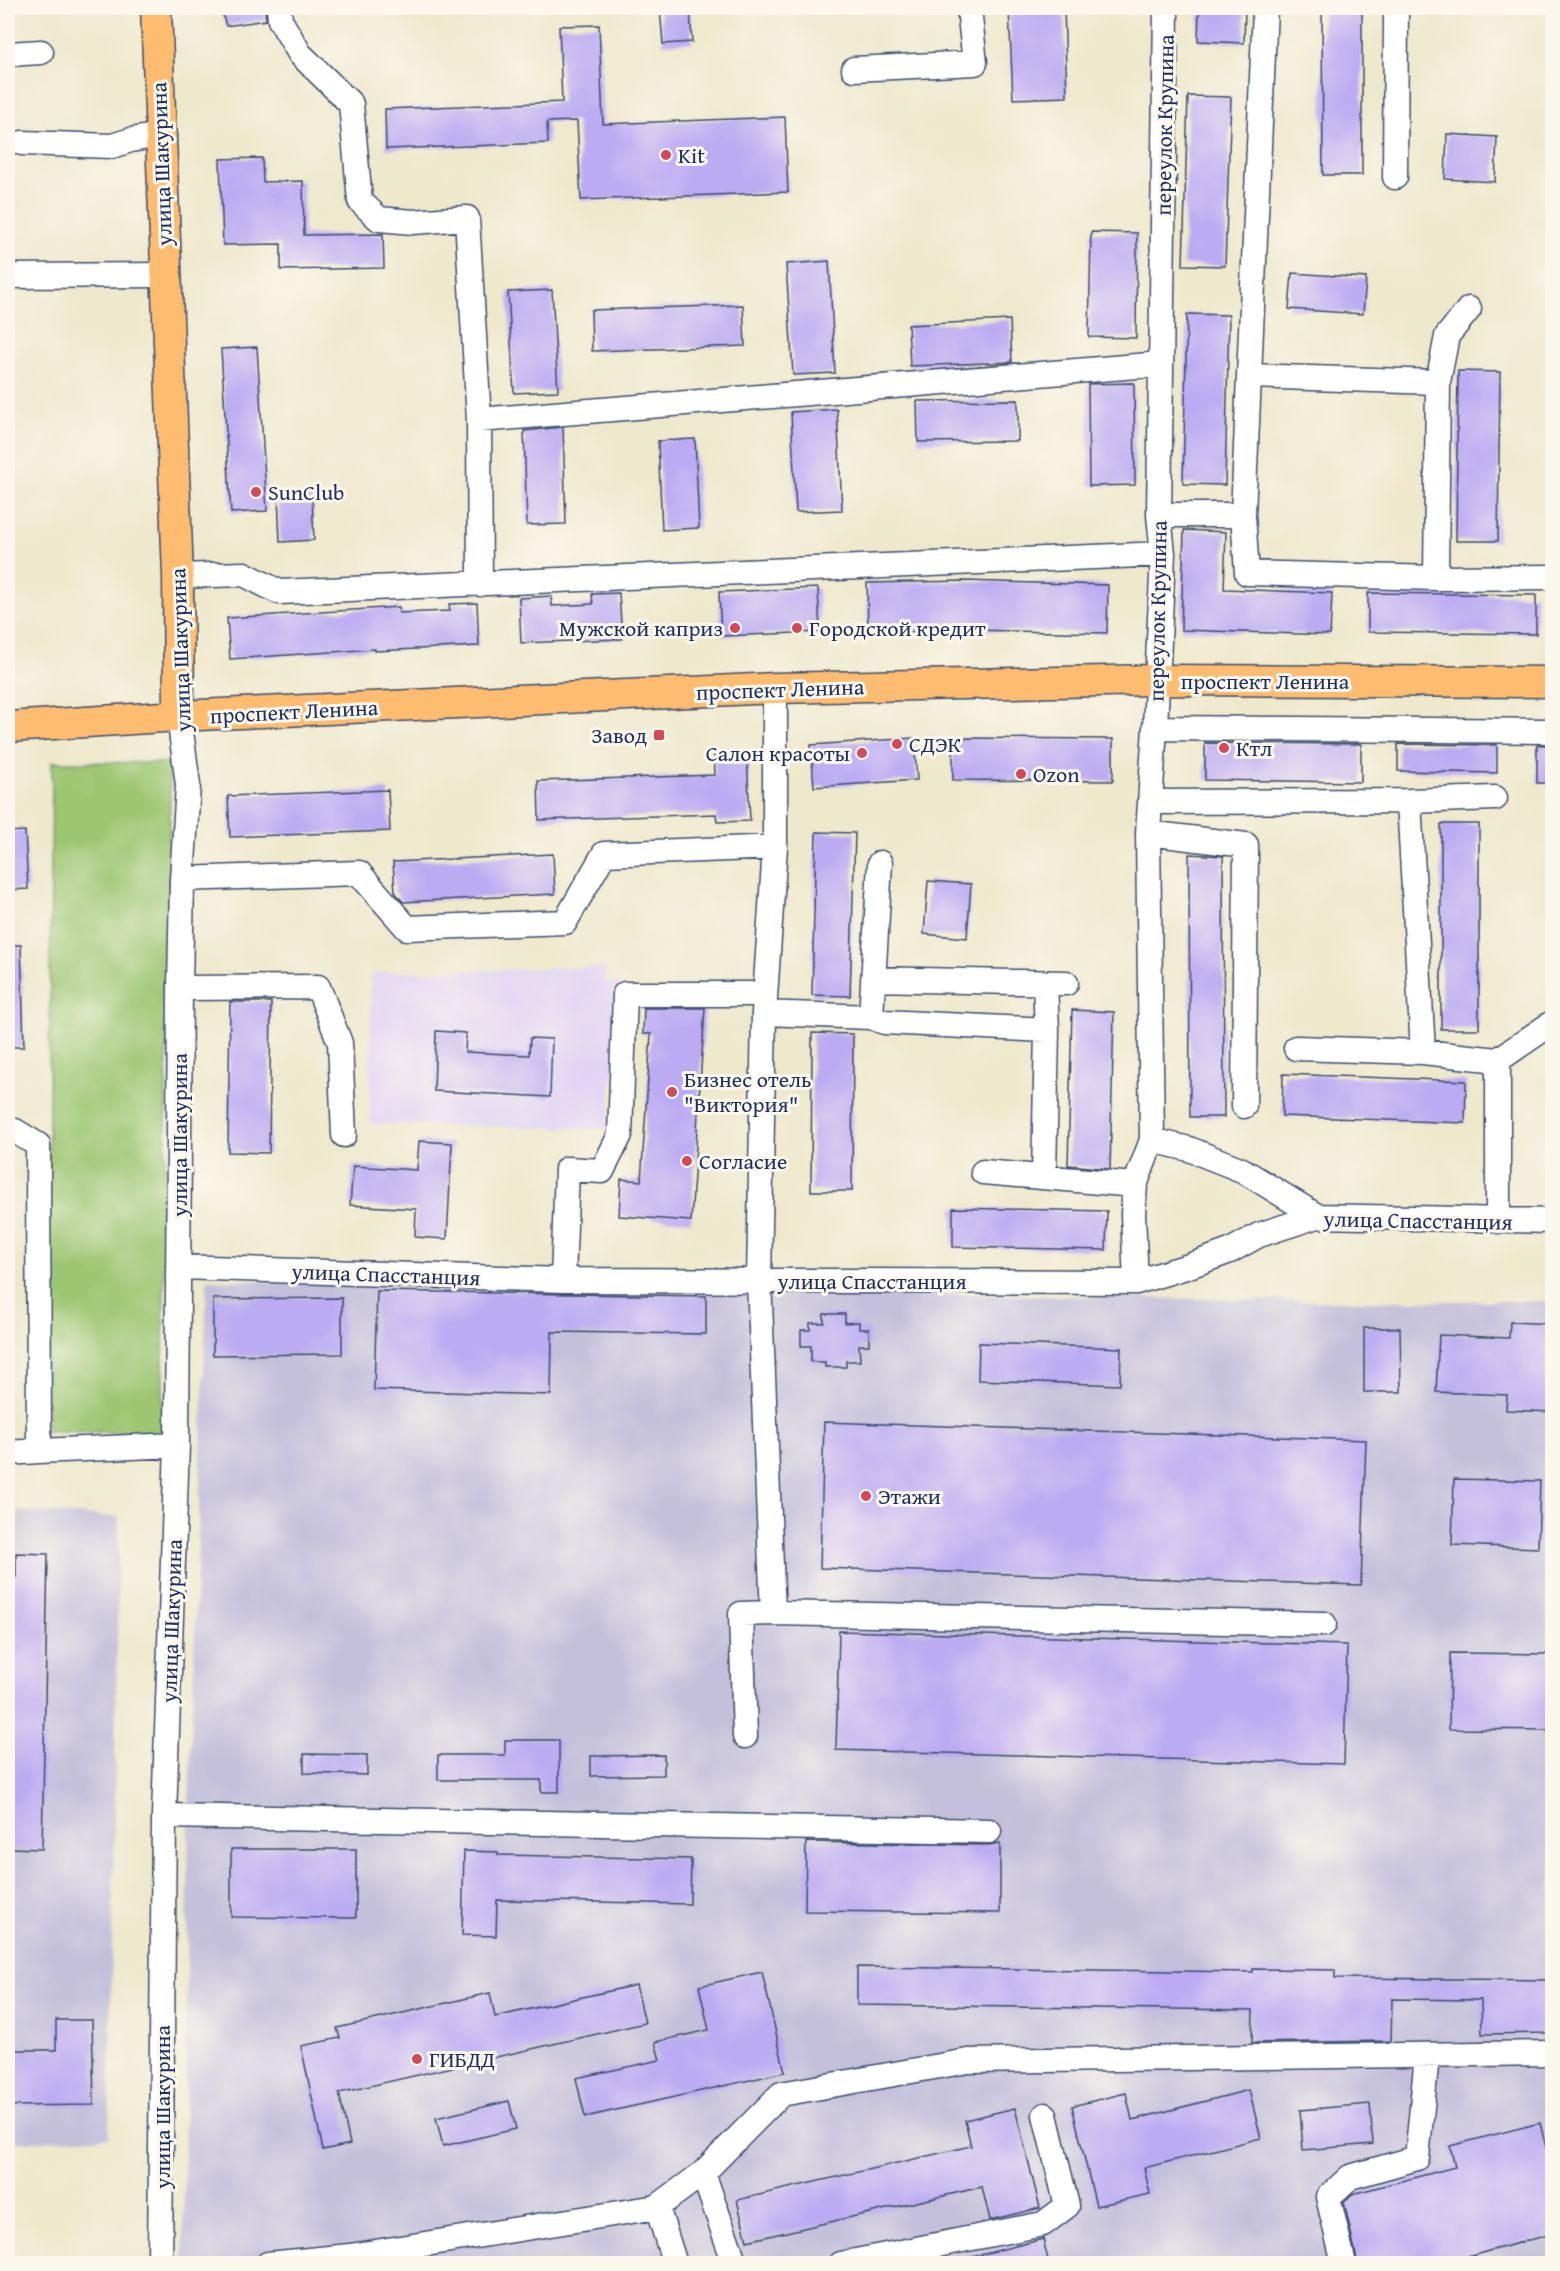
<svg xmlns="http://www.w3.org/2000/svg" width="1560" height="2271" viewBox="0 0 1560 2271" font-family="'Gentium Book Plus',serif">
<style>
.built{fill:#e0d4f4}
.industrial{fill:#c4c0db}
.green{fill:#9cc672;stroke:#5c7a68;stroke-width:1.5}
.building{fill:#bbabf3}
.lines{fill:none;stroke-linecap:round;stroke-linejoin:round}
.minor-casing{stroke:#3b4b6e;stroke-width:27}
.major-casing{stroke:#3b4b6e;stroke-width:33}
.minor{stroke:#fff;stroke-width:24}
.major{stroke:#fdbc70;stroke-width:30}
.poi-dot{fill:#d1495b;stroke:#fbf7ec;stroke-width:2}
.labels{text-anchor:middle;stroke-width:6;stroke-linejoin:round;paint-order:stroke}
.street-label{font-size:22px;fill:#1b2f5e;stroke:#fbf7ec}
.poi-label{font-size:22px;fill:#1b2f5e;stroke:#fbf7ec;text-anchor:start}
</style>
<rect width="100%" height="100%" fill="#fbf7ec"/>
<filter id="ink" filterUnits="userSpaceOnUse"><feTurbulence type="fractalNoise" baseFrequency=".0167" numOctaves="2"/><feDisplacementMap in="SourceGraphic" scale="12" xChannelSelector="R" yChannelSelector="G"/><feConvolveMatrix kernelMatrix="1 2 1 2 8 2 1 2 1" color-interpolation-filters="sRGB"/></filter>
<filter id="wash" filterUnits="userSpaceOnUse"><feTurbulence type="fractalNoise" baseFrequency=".008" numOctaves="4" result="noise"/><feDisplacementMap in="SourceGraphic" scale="24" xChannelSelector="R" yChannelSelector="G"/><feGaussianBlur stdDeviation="1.35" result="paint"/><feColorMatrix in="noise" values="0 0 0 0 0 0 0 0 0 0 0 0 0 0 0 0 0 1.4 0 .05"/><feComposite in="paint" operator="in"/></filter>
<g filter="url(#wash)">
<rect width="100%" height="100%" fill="#eee8cc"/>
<path class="built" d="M605,967V982H620L608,1129L370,1124L371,973Z"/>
<path class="industrial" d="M207,1280L1306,1301H1552V2263L183,2264L189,1803Z
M8,1511L119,1517L109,2137L8,2143Z"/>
<path class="green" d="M52,762L169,763L170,787L162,1433L46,1431Z"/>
<g id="blocks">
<path class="building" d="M221,8H265L266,20L226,26Z
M660,8H690L692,42L663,44Z
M1009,8H1064L1067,97L1013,99Z
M1199,8H1245L1244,43L1198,41Z
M1322,8H1362V175H1323Z
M599,25L603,124L785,117L788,192L581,200L577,121L547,122L548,143L386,149L385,109L562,102L559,26Z
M1188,96L1231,97L1225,266L1183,265Z
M1447,134L1497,137L1495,182L1445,179Z
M262,158L263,182L303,181L304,235L383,234L384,268L281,270V244L223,245L220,159Z
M1091,232L1137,233L1136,338L1089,337Z
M829,261L835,373L793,375L786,264Z
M1292,273L1366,278L1363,314L1289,309Z
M552,290L558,391L514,393L508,292Z
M743,305L745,346L592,351L591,310Z
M1187,314L1229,315L1225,485L1183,484Z
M1010,320L1012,362L910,366L908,325Z
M257,347L267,511L231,513L221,349Z
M1458,371L1500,372L1498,541H1456Z
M1134,383L1135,485L1089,486L1088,384Z
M1018,400V441L918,442L917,401Z
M837,409L842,510L796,512L791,412Z
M563,427L566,524L527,525L524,431Z
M695,439L699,528L662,530L658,441Z
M312,496L314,540L280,542L278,497Z
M1184,530L1226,532L1224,589L1332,593L1330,635L1181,630Z
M965,581L1108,585L1107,633L966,630L868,633L867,583Z
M818,588L820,632L721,636L719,592Z
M619,593L622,639L521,643L519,598L551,596L552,606L593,604L592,594Z
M1368,593L1536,595V634L1368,632Z
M477,603L479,646L375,651V649L230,659L227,618L399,607V613L450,611L449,604Z
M914,738L917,780L814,787L811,745Z
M953,738L1113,739V781L953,780Z
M1205,743L1361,744V782L1205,780Z
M1398,744L1497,745V773L1398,771Z
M1537,745H1552V783H1537Z
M747,753L750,821L717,822L716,814L539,820L538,781L715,775L714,755Z
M388,790L390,831L230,837L228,796Z
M1441,824H1479V1029H1441Z
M25,831L28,889L8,890V832Z
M816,832L855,833L850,996L812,995Z
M553,854L555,894L403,902L395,892L393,862Z
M1189,854L1223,856L1224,1117H1190Z
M928,881L971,884L967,938L924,934Z
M8,945H21L24,1047H8Z
M230,1002H271L269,1153L228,1152Z
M644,1008H705L691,1221L619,1216L621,1179L641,1181L651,1034H643Z
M1072,1010L1114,1012L1110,1169L1068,1165Z
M436,1031L466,1033L465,1052L529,1055L530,1038L552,1039L550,1097L434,1091Z
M812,1033L853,1034L852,1191H811Z
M1283,1074L1466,1081L1465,1123L1282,1116Z
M419,1141L452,1143L447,1239L415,1237L416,1209L350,1205L353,1166L417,1170Z
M953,1208L1107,1211L1106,1250L953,1247Z
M377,1291L706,1296V1334L552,1332L551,1395L374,1390Z
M342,1298V1354L213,1355V1299Z
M824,1314H845V1323L859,1322V1329H869V1345H859L860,1361H846V1367H825V1362H811V1346H801V1330H810V1323H824Z
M1510,1322L1552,1324V1412L1506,1410L1507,1395L1436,1392L1439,1335L1509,1338Z
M1364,1328H1400L1401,1392H1364Z
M979,1343L1121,1348L1120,1385L978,1380Z
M824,1422L1366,1440L1361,1585L820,1568Z
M1454,1479L1540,1481L1538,1548L1452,1545Z
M16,1553L48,1554L42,1849L8,1848V1577H16Z
M839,1631L1347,1645L1344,1764L836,1750Z
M1450,1653L1552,1654V1730L1449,1729Z
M505,1740H559V1792H541V1780H438V1755H505Z
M304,1754L367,1755V1775L304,1773Z
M664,1755V1775L591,1776V1756Z
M806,1842L989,1845L1000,1843V1913L805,1911Z
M231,1849H356V1918L231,1917Z
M464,1851L498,1852V1855L691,1859L690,1904L497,1900L496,1936L462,1935Z
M857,1967L1253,1972V1969L1335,1970V1978L1552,1980V2033L1482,2034L1481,2000L1392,1999L1391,2041L1252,2043L1253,2010L857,2005Z
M762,1972L785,2072L585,2117L576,2078L660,2060L655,2042L709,2030L699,1986Z
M636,1985L645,2023L339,2093L350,2144L323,2150L301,2046L340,2038L337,2028L490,1993L495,2017Z
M56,2020H92L94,2105L8,2106V2050H56Z
M1249,2090L1261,2138L1144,2168L1150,2194L1096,2206L1072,2106L1126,2093L1132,2120Z
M509,2101L516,2129L443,2146L436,2118Z
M1370,2104L1373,2144L1303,2150L1300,2110Z
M1015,2108L1040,2208L990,2220L982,2187L747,2241L737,2200L971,2146L965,2120Z
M1540,2123L1552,2171V2234L1441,2264H1358L1344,2202L1352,2194L1455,2167L1450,2146Z
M1043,2239L1049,2264H968V2258Z"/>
</g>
</g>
<g filter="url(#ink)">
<use href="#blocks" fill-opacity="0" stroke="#3b4b6e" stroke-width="1.5"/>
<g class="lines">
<defs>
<path id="minor" d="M279,8L280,20L300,54L351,104L360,201L379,219L413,222L467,218L479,420L480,584
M8,54L41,52
M854,69L975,63L969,8
M22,143L112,146L131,140L160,135
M1395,177L1396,8
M8,276L165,275
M1438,382L1447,336L1469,309
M479,420L1161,364
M1159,515H1243L1265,8
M1243,515L1247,573L1436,578L1438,382L1249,376
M178,576L244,574L279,592L1163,554
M1436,578L1552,577
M775,688V847L764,1013L759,1280L773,1613L1324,1624
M1155,728L1552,731
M1150,802L1409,801
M1148,833L1246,845L1244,1106
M182,879L359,873L407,928L565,922L604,854L775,847
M873,979L1066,983
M180,988L318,987L340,1043L344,1135
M764,1013L871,1017L884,1022L1047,1030
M871,1017L880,863
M1296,1048L1423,1052L1498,1060
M1423,1052L1409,801L1495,798
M8,1129L15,1131L38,1145L39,1451L177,1445
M1152,1140L1189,1149L1242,1170L1317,1216
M983,1172L1135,1185
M1044,1177L1047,1030L1045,983
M1498,1221V1060L1552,1023
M179,1267L563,1280L1136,1282L1189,1266L1230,1251L1259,1235L1317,1216L1552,1221
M563,1280L567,1169L602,1171L620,1135L625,994H765
M1136,1282L1133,1214L1135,1185L1152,1140L1148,833L1155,728L1163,554L1159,515L1166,8
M8,1453L39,1451
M745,1736L741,1614L773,1613
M164,1816L989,1831
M703,2173L735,2264
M657,2207L675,2264
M160,2264L164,1816L177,1445L180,988L182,879L188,785L179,716
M268,2264L350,2256L657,2207L703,2173L781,2094L968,2061L1552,2053
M841,2264L1043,2224L1067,2206L1045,2115
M1344,2264L1328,2197L1350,2177L1417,2158L1427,2056"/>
<path id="major" d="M156,8L178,576L179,716
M8,727L179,716L775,688L1156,680L1552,682"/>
</defs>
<use href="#minor" class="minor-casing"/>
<use href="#major" class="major-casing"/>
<use href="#minor" class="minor"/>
<use href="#major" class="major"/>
</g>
</g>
<g class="poi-dot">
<circle cx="666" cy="155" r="6"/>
<circle cx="256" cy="492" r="6"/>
<circle cx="735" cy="628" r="6"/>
<circle cx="797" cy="628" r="6"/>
<rect x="653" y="729" width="12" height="12" rx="3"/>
<circle cx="897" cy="744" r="6"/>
<circle cx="1224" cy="748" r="6"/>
<circle cx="862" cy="753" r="6"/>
<circle cx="1021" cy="774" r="6"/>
<circle cx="672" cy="1092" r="6"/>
<circle cx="687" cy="1161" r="6"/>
<circle cx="866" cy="1496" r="6"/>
<circle cx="417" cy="2059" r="6"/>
</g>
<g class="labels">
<g class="street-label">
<text transform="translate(1164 125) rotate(-89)" y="8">переулок Крупина</text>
<text transform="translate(161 164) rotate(-92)" y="8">улица Шакурина</text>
<text transform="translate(1157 611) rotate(-89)" y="8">переулок Крупина</text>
<text transform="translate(180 650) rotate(-92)" y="8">улица Шакурина</text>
<text x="1265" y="689">проспект Ленина</text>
<text transform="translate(780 689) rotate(-2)" y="8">проспект Ленина</text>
<text transform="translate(294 711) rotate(-3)" y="8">проспект Ленина</text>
<text transform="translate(179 1135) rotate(-90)" y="8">улица Шакурина</text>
<text transform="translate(1418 1220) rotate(1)" y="8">улица Спасстанция</text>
<text transform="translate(386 1274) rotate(2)" y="8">улица Спасстанция</text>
<text x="872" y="1289">улица Спасстанция</text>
<text transform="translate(171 1621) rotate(-88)" y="8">улица Шакурина</text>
<text transform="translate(162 2107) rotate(-90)" y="8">улица Шакурина</text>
</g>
<g class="poi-label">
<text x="678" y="163">Kit</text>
<text x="268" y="500">SunClub</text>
<text x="723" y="636" text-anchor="end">Мужской каприз</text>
<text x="809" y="636">Городской кредит</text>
<text x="647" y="743" text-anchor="end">Завод</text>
<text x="909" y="752">СДЭК</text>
<text x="1236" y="756">Ктл</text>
<text x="850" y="761" text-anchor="end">Салон красоты</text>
<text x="1033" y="782">Ozon</text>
<text x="684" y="1087">Бизнес отель<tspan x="684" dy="25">"Виктория"</tspan></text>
<text x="699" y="1169">Согласие</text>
<text x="878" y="1504">Этажи</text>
<text x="429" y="2067">ГИБДД</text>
</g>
</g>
<rect width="1560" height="2271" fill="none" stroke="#fbf7ec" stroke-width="30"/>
</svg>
